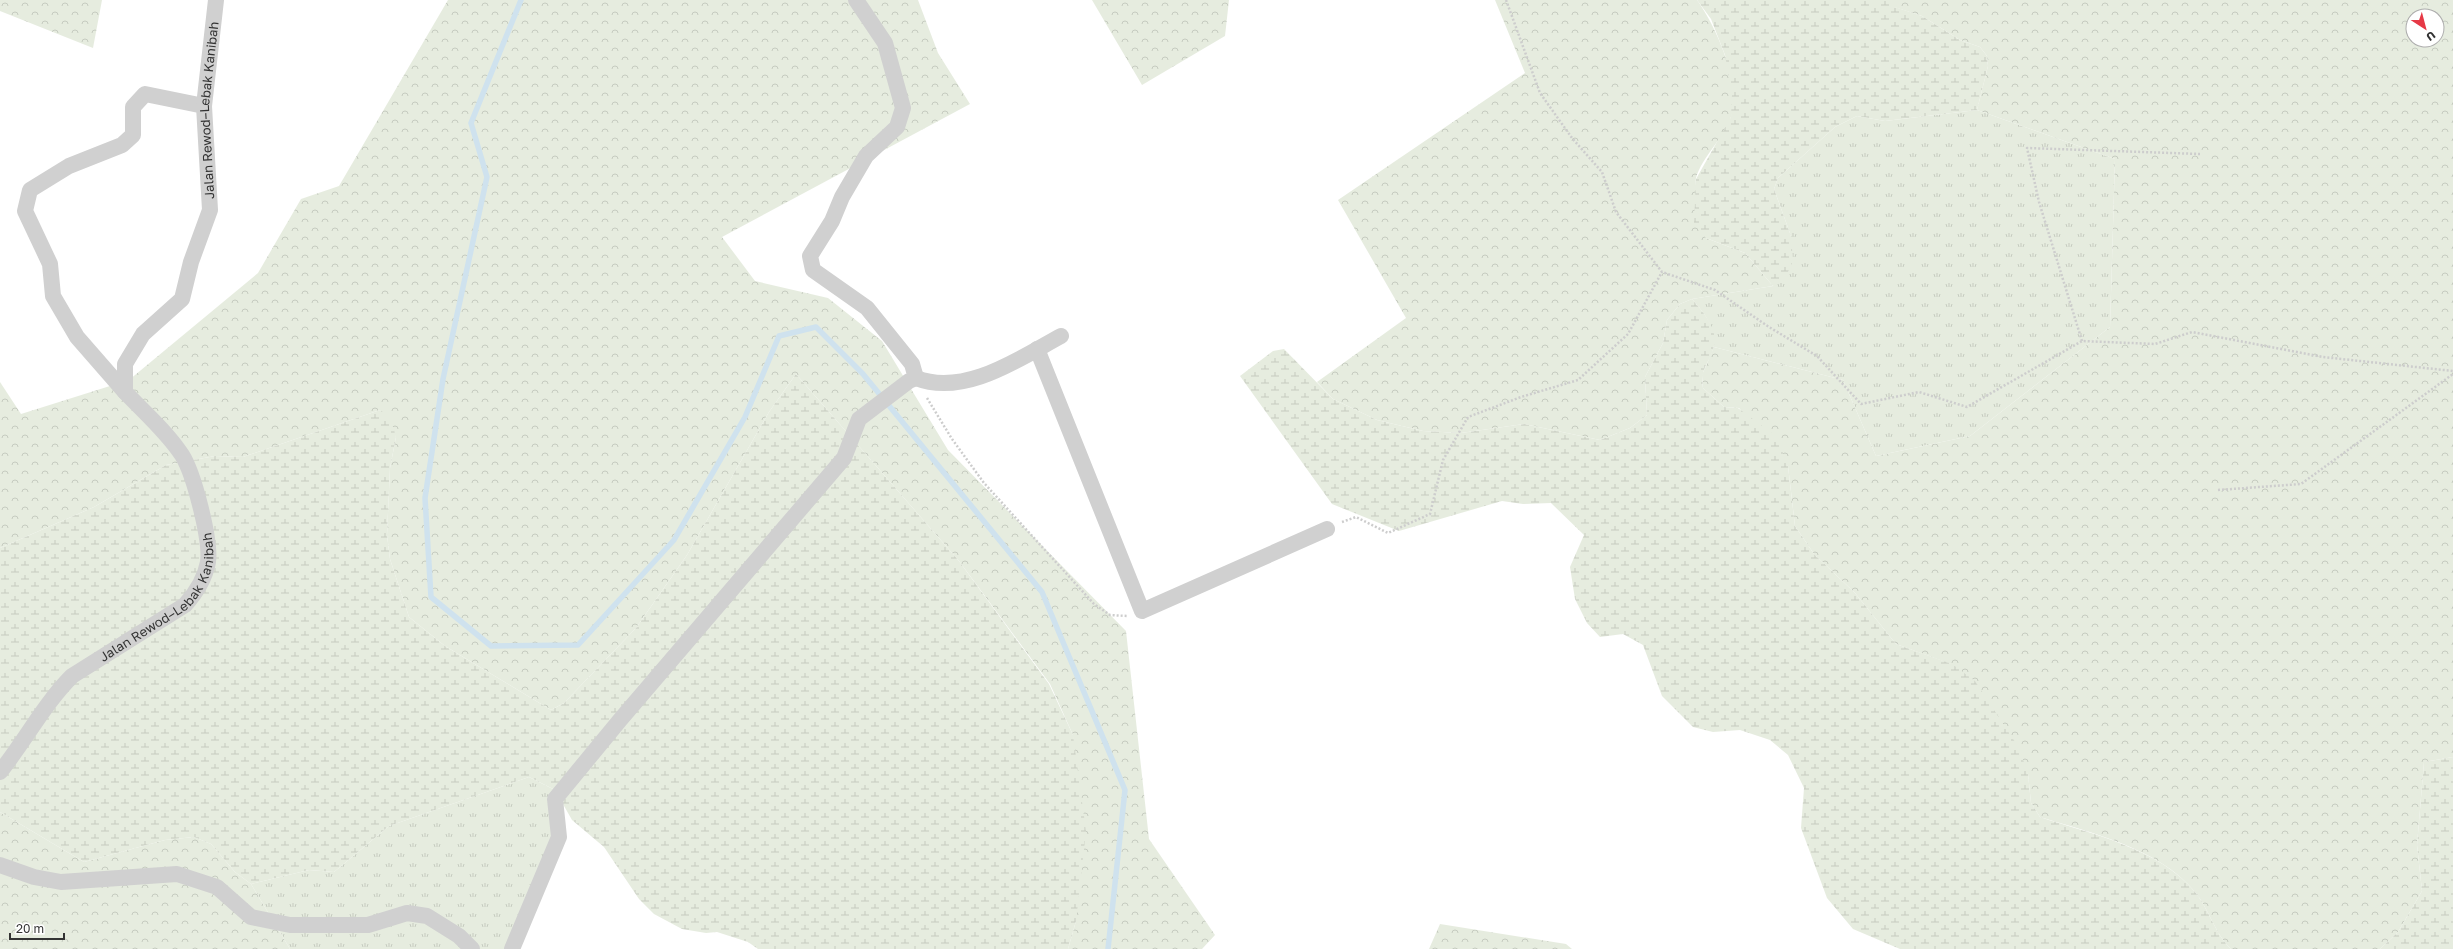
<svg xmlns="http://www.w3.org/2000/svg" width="2453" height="949" viewBox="0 0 2453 949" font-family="'Golos Text',sans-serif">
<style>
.grass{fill:url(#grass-tufts)}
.forest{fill:url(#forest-crowns);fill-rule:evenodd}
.wetland{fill:url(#wetland-marsh)}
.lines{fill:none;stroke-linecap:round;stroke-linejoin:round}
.stream{stroke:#cfe2ee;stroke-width:5.5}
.path{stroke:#cdcdcd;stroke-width:2.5;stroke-dasharray:2 2;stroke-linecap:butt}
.minor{stroke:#d0d0d0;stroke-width:16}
.labels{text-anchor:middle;stroke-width:4;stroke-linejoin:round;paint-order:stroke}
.street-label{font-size:13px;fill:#333;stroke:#fff}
</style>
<defs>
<pattern id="grass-tufts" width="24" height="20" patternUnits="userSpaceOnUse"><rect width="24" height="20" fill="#e6ecdf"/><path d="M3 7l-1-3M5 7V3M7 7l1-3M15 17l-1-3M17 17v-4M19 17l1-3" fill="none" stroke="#c6cbc0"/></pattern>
<pattern id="forest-crowns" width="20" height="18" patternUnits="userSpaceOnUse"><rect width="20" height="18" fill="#e6ecdf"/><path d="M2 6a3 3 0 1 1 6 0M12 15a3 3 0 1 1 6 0" fill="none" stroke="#c6cbc0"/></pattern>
<pattern id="wetland-marsh" width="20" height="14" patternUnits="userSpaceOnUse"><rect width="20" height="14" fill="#e6ecdf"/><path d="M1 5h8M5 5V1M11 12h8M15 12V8" fill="none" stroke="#c6cbc0"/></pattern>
</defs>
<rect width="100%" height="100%" fill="#fff"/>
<path class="grass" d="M1977,110L2115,159L2110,327L1970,436L1876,456L1843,380L1714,347C1715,326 1705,314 1692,299L1773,286L1791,236L1774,189L1778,178L1835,127L1857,116L1885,121Z
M529,777L555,790L554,835L508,949H290L251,884L309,870L334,872L389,826Z"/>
<path class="forest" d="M0,0H102L93,48L0,11Z
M448,0H918L938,53L970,104L722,237L755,281L828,298L882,341L948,450L1126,631L1149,839L1215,935L1202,949H1068L1076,921L1073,735L1050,684L959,561L796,374L769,412L687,555L636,628L564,703L551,710L445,646L409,617L390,559L387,535L390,468L396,437L380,410L243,457L215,456L166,465L94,507L0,548V382L21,414L129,380L258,273L301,199L339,186Z
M1092,0H1229L1225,36L1142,85Z
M1495,0H1697C1716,26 1742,85 1731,117C1724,138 1702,157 1696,178C1694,186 1704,227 1706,238L1745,253L1773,286L1692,299L1680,304L1667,320L1663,343L1645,377L1647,415L1630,428L1600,440L1524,424L1461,433L1423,431L1377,420L1333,399L1317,382L1406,318L1338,200L1525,73Z
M1895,0H2453V757L2424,762L2417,845L2422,891L2398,932L2380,949H2231C2215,934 2209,909 2195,892C2159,848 2091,833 2040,817L2031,803L2028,774L1951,664L1896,644L1855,593L1814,554L1795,526L1788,466L1739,408L1724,407L1703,388L1702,375L1714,347L1843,380L1876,456L1970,436L2110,327L2115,159L1977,110L1988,66L1987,56L1980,47L1960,40L1922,16L1894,7ZM2413,16H2437V40H2413Z
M0,812L84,862L165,840L194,837L211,844L235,872L251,884L290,949H0Z
M1440,924L1566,944L1572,949H1429Z"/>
<path class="wetland" d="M1697,0H1895V7L1922,16L1960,40L1980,47L1987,56L1988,66L1977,110L1885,121L1857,116L1835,127L1778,178L1774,189L1791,236L1793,261L1787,274L1773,286L1745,253L1706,238L1694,223L1696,179L1731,117L1732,94L1725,55L1711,19Z
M1692,299C1703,312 1718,328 1714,346C1710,364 1700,366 1703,388L1724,407L1738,408L1777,437L1788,466L1795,526L1814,554L1855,593L1896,644L1952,664L1975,681L2019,748L2028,774L2031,803L2040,817C2091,834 2159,848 2195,892C2209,909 2215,934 2231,949H1900L1853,929L1827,898L1801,828L1804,788L1788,755L1770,740L1740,730L1713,732L1693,727L1662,696L1643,645L1623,634L1600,637L1587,623L1575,599L1570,567L1584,535L1551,503L1523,504L1502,501L1399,531L1332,504L1240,376L1273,351L1284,349L1333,399L1377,420L1423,431L1461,433L1524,424L1600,440L1630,428L1647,415L1645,377L1663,343L1667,320L1680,304Z
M796,374L959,561L1049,684L1073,735L1086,831L1076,921L1068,949H758L748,942L717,932L706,933L682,929L654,914L639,899L604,847L572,820L555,790L529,777L389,826L334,872L309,870L251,884L235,872L211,844L194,837L165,840L84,862L0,812V548L94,507L166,465L215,456L243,457L380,410L390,417L396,437L390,468L387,535L390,559L409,617L445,646L551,710L564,703L636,628L687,555L769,412Z
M2453,757V949H2380L2398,932L2422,891L2417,845L2424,762Z"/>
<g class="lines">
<path class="stream" d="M521,0L471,123L487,177L443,379L425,498L431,597L491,646L578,645L674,540L745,417L779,336L816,327L863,374L1042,592L1125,790L1108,949"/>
<path class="path" d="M1506,0L1540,93L1572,138L1602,172L1616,212L1662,272L1715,290L1769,327L1817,356L1861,404L1919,392L1967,407L2082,341L2155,344L2192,332L2323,357L2453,371
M2082,341L2039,202L2027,148L2200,154
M927,398L952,439L984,483L1094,604L1110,615L1127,616
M2218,490L2301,484L2453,374
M1342,522L1356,517L1388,533L1430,514L1443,460L1468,417L1521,397L1578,380L1628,334L1662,272"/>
<g class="minor">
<path d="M1037,349L1142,611L1327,529"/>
<path d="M916,378C965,397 1020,358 1061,336"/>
<path d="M125,392L77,337L53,296L50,264L25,211L30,190L69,166L122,145L133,135V107L145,94L204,106"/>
<path id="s1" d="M0,772C25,741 44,704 72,676L185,605C195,594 205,578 208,562C211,540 194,474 182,455C167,432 144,412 125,392V364L143,334L182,299L191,262L210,210L204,106L216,0"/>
<path d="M0,865L34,877L61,882L177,874L217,887L251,917L290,925H368L407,913L427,916L459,936L472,949"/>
<path d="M512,949L559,837L555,799L620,720L844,458L859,419L909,381L916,378L912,364L867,308L813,270L810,256L832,221L842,197L866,156L897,127L903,108L885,43L856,0"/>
</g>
</g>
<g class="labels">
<g class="street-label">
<text dy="5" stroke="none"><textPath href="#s1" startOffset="808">Jalan Rewod–Lebak Kanibah</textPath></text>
<text dy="5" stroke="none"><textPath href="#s1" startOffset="243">Jalan Rewod–Lebak Kanibah</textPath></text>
</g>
</g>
<g transform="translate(2425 28) rotate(144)"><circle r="19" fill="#ffffff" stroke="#adadad"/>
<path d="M0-3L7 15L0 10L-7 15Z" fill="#e63946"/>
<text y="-6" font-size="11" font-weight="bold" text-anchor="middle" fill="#333333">U</text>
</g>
<path d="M10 933v6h54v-6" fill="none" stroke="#333333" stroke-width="2"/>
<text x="16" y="933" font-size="12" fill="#333333" stroke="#ffffff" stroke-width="3" paint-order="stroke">20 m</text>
</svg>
